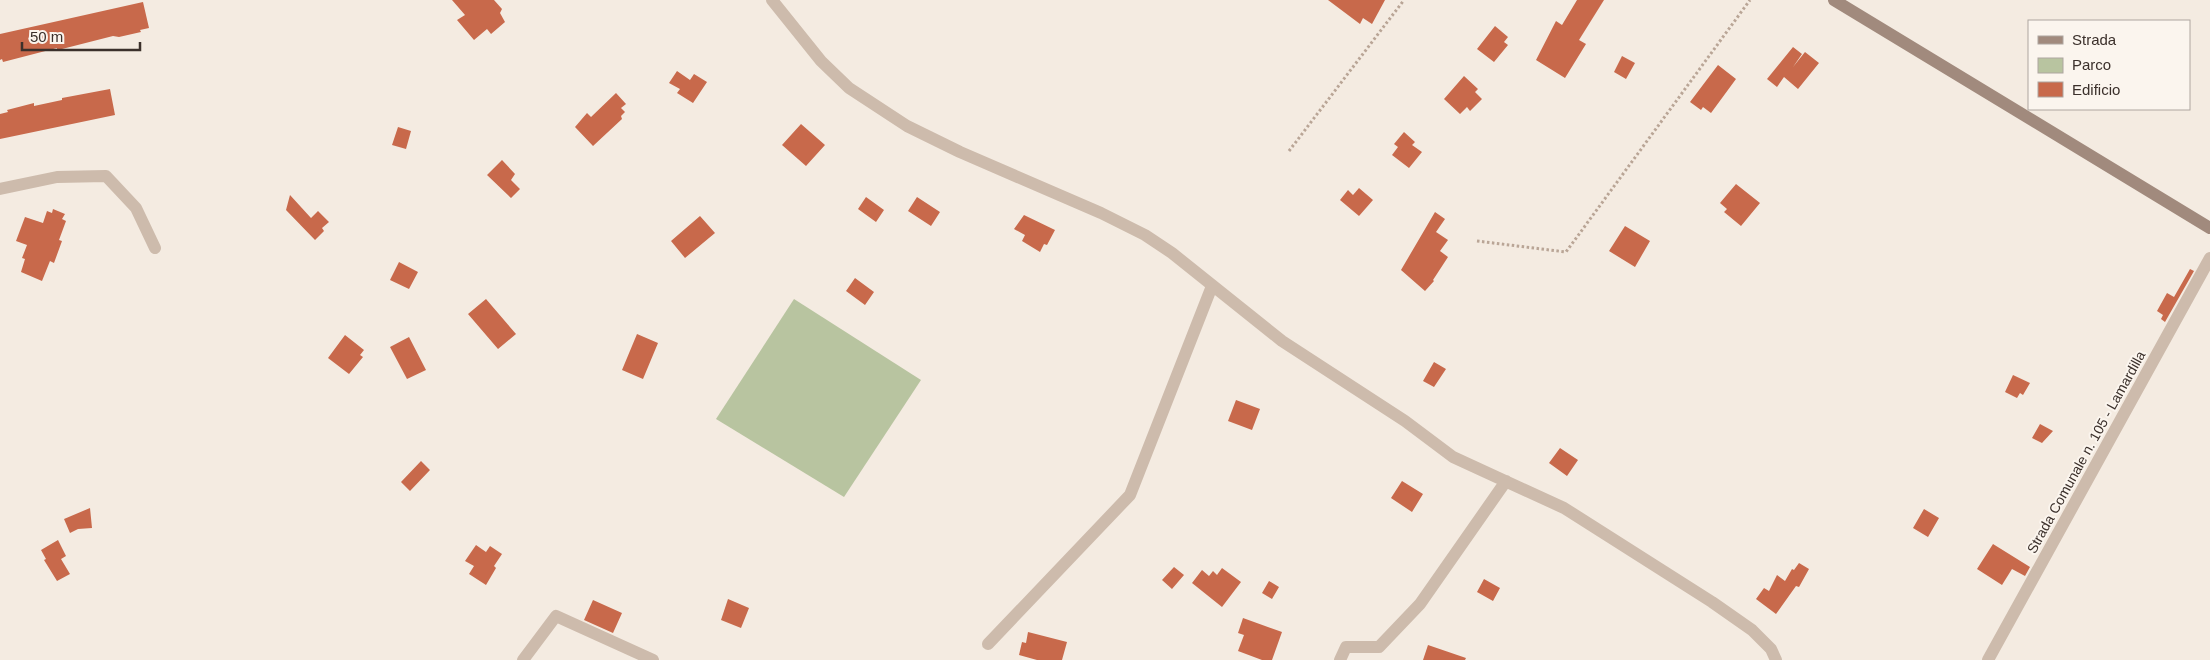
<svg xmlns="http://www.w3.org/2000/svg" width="2210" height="660" viewBox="0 0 2210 660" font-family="Arial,sans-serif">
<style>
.green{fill:#b8c4a0}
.building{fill:#c8694b}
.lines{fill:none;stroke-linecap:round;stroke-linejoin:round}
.path{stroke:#b9a596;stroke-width:3;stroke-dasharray:2.5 2.5;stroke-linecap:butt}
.minor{stroke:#cdbbac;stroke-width:12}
.secondary{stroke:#a18a7d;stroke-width:12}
.labels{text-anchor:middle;stroke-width:4;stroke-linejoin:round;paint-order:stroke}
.street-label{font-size:14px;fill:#3b302b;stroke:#fbf5ee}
</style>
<rect width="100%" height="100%" fill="#f4ebe1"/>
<path class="green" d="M794,299L921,380L844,497L716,419Z"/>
<path class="building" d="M452,0H494L502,9L500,13L505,22L491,34L487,29L474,40L457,20L465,15Z
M1328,0H1385L1372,24L1363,18L1360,24Z
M1577,0H1604L1579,40L1586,44L1565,78L1536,60L1556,21L1562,25Z
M143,2L149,28L140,30L141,32L119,37L113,36L62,49H57V48L3,62L2,59L0,60V34Z
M1495,26L1508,37L1504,42L1508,45L1494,62L1477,49Z
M1793,47L1802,54L1793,67L1805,52L1819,63L1798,89L1784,77L1777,87L1767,79Z
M1622,56L1635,63L1626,79L1614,72Z
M1718,65L1736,79L1711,113L1703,107L1701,110L1690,102Z
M677,71L690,80L694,74L707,82L693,103L677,93L680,89L669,83Z
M1464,76L1478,89L1475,92L1482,99L1470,111L1467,107L1460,114L1444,99Z
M110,89L115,115L0,139V114L8,112L7,110L34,103V106L62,100V98Z
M616,93L626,104L621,108L625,112L621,116L622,119L593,146L575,127L587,113L591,117Z
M801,124L825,145L806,166L782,145Z
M398,127L411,131L406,149L392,145Z
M1404,132L1415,142L1412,145L1422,152L1409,168L1392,155L1398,147L1394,144Z
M502,160L515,174L511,180L520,189L511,198L487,175Z
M1736,184L1760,203L1741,226L1724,212L1727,209L1720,203Z
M1359,188L1373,200L1359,216L1340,200L1348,190L1353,195Z
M290,195L311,218L318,211L329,222L322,228L324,231L315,240L286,210Z
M866,197L884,210L876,222L858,209Z
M917,197L940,212L931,226L908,211Z
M53,209L65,214L62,219L66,221L59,240L62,241L54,263L50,261L42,281L21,272L25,259L22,258L27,245L16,241L25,217L43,223L47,211L52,213Z
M1435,212L1445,219L1436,232L1448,240L1440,251L1448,257L1433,280L1434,281L1425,291L1401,270Z
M1024,215L1055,230L1047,245L1044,244L1040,252L1022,241L1025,235L1014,229Z
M700,216L715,233L685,258L671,241Z
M1625,226L1650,241L1635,267L1609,251Z
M399,262L418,272L409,289L390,280Z
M2190,269L2194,271L2165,322L2161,319L2163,315L2157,311L2167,293L2174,297Z
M855,278L874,292L865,305L846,291Z
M486,299L516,334L498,349L468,314Z
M637,334L658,343L643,379L622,370Z
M345,335L364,350L360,355L363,357L349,374L328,358Z
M409,337L426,370L407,379L390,347Z
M1434,362L1446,369L1434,387L1423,381Z
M2013,375L2030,383L2023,395L2020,393L2017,398L2005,392Z
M1236,400L1260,409L1252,430L1228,421Z
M2040,424L2053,431L2042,443L2032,438Z
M1560,448L1578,460L1567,476L1549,463Z
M421,461L430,470L410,491L401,482Z
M1402,481L1423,494L1412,512L1391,498Z
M90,508L92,528L78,529L70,533L64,519Z
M1924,509L1939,518L1928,537L1913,528Z
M58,540L66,556L61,559L70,574L57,581L44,560L46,559L41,550Z
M1993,544L2030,567L2025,576L2012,569L2002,585L1977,569Z
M476,545L486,552L490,546L502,554L494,566L496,568L486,585L469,574L474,566L465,561Z
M1799,563L1809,569L1799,587L1796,586L1776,614L1756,599L1764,588L1769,591L1777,575L1785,581L1792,569L1794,570Z
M1174,567L1184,575L1172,589L1162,580Z
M1222,568L1241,582L1222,607L1192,583L1202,570L1209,576L1213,571L1217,575Z
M1484,579L1500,588L1493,601L1477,592Z
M1269,581L1279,587L1272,599L1262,593Z
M728,599L749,608L741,628L721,620Z
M593,600L622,613L613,633L584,620Z
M1243,618L1282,632L1272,660H1262L1238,651L1244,635L1238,633Z
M1028,632L1067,642L1062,660H1037L1019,655L1022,642L1026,643Z
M1428,645L1466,658L1465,660H1423Z"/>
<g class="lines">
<path class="path" d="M1289,151L1404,0
M1477,241L1566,252L1750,0"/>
<path class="minor" d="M772,0L821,61L849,88L907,126L960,152L1101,213L1145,235L1172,253L1282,341L1405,421L1453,457L1564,508L1712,602L1752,630L1771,649L1776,660
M0,189L57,177L106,176L136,208L155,248
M988,644L1130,495L1212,286
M523,660L556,616L653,660
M1340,660L1346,647H1379L1420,604L1506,481
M1988,660L2210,258"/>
<path class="secondary" d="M1834,0L2210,228"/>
</g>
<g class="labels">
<g class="street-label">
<text transform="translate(2086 452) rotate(-61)" y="5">Strada Comunale n. 105 - Lamardilla</text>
</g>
</g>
<rect x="2028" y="20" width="162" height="90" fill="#fbf5ee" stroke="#aea6a0"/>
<rect x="2038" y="36" width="25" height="8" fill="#a18a7d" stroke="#aea6a0"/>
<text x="2072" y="45" font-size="15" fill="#3b302b">Strada</text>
<rect x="2038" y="58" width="25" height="15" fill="#b8c4a0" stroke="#aea6a0"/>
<text x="2072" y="70" font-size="15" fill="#3b302b">Parco</text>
<rect x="2038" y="82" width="25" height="15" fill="#c8694b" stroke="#aea6a0"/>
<text x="2072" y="95" font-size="15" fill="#3b302b">Edificio</text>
<path d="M22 42v8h118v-8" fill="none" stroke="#3b302b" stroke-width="2.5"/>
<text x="30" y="42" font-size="15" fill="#3b302b" stroke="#fbf5ee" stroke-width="4" paint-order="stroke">50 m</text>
</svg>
